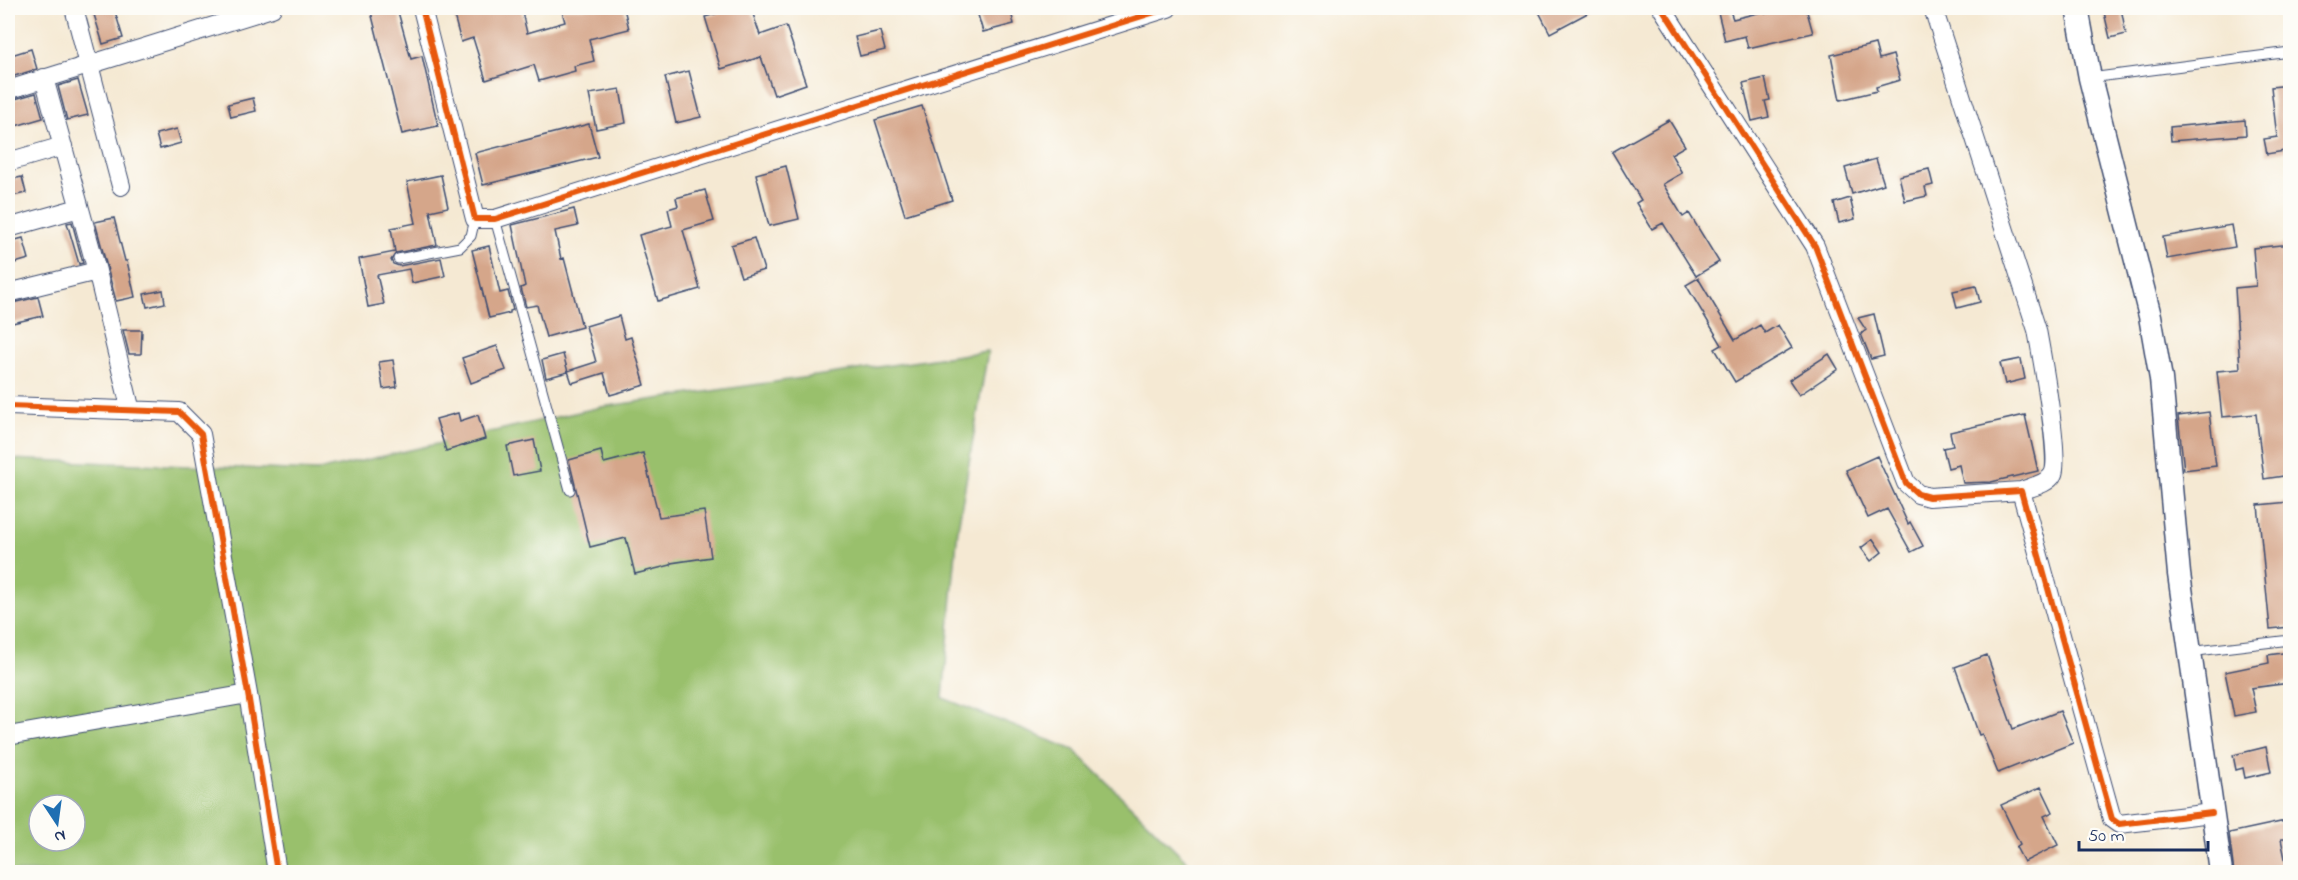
<svg xmlns="http://www.w3.org/2000/svg" width="2298" height="880" viewBox="0 0 2298 880" font-family="'Indie Flower',sans-serif">
<style>
.green{fill:#99c06c;stroke:#5a7865;stroke-width:1.5;fill-rule:evenodd}
.building{fill:#d5a68a}
.lines{fill:none;stroke-linecap:round;stroke-linejoin:round}
.service-casing{stroke:#3c4b70;stroke-width:11}
.minor-casing{stroke:#3c4b70;stroke-width:20}
.tertiary-casing{stroke:#3c4b70;stroke-width:25}
.service{stroke:#fff;stroke-width:9}
.minor{stroke:#fff;stroke-width:18}
.tertiary{stroke:#fff;stroke-width:22}
.cycleway-casing{stroke:#fdfcf7;stroke-width:10}
.cycleway{stroke:#e8590c;stroke-width:6}
</style>
<rect width="100%" height="100%" fill="#fdfcf7"/>
<filter id="ink" filterUnits="userSpaceOnUse"><feTurbulence type="fractalNoise" baseFrequency=".0167" numOctaves="2"/><feDisplacementMap in="SourceGraphic" scale="12" xChannelSelector="R" yChannelSelector="G"/><feConvolveMatrix kernelMatrix="1 2 1 2 8 2 1 2 1" color-interpolation-filters="sRGB"/></filter>
<filter id="wash" filterUnits="userSpaceOnUse"><feTurbulence type="fractalNoise" baseFrequency=".008" numOctaves="4" result="noise"/><feDisplacementMap in="SourceGraphic" scale="24" xChannelSelector="R" yChannelSelector="G"/><feGaussianBlur stdDeviation="1.35" result="paint"/><feColorMatrix in="noise" values="0 0 0 0 0 0 0 0 0 0 0 0 0 0 0 0 0 1.4 0 .05"/><feComposite in="paint" operator="in"/></filter>
<g filter="url(#wash)">
<rect width="100%" height="100%" fill="#f5e9d3"/>
<path class="green" d="M988,351L958,528L943,698L1074,750L1198,872H8V459L317,471L601,407ZM39,805H75V841H39Z"/>
<g id="blocks">
<path class="building" d="M92,8H114L123,38L103,44Z
M370,8H397L411,59L422,56L438,126L402,134Z
M452,8H521L527,33L565,22L561,8H624L629,29L589,39L594,61L574,66L575,71L539,81L534,65L486,80L473,38L461,42Z
M735,8H751L760,35L786,26L806,84L774,95L761,57L721,69L705,17Z
M976,8H1010L1014,24L983,32Z
M1537,8H1597L1550,33Z
M1717,8H1729L1733,19L1766,11V13L1789,8H1806L1813,33L1748,48L1745,36L1725,41Z
M2103,8H2121L2126,34L2110,38Z
M880,31L885,50L860,56L855,37Z
M1875,44L1879,59L1893,55L1900,80L1876,87L1877,91L1840,100L1831,55Z
M31,49L37,69L8,78V56Z
M689,71L701,117L676,123L665,77Z
M1765,78L1770,100L1765,101L1769,117L1752,121L1743,83Z
M78,80L88,115L67,120L58,86Z
M2290,85V150L2267,154L2264,139L2277,137L2271,87Z
M620,89L626,123L596,129L589,94Z
M36,93L43,118L12,127L8,101Z
M253,98L256,111L231,117L228,104Z
M922,106L952,200L905,215L875,120Z
M1669,120L1685,146L1671,154L1682,173L1663,184L1683,217L1689,213L1719,262L1696,276L1663,223L1652,229L1636,203L1641,200L1612,152Z
M2245,120L2246,135L2171,141L2170,127Z
M589,124L598,157L483,185L475,153Z
M177,129L181,143L160,149L156,134Z
M1876,159L1884,184L1852,194L1845,168Z
M786,166L799,219L769,226L756,174Z
M1929,169L1933,185L1925,187L1927,196L1905,201L1899,176Z
M441,175L448,207L430,211L437,245L396,253L391,260L393,264L399,266L441,258L445,276L412,283L409,269L377,275L384,304L368,307L359,259L395,252L391,228L416,223L407,182Z
M22,177L26,193L8,197V180Z
M705,190L714,221L683,230L700,289L658,301L639,235L672,226L668,209L678,206L676,198Z
M1850,198L1855,219L1839,223L1834,203Z
M574,209L578,226L555,231L561,259L564,258L582,327L546,337L537,305L526,307L521,288L525,286L512,225Z
M114,218L125,261H127L135,297L116,301L95,222Z
M72,222L83,263L79,264L67,223Z
M2231,225L2235,247L2167,259L2163,237Z
M23,238L29,259L8,265V242Z
M754,238L764,270L741,277L731,245Z
M2290,244V475L2264,479L2256,414L2222,417L2217,371L2240,369L2235,288L2256,286L2253,248Z
M489,246L500,293L508,291L513,310L510,311V313L489,318L472,250Z
M1698,278L1735,340L1760,325L1765,333L1778,325L1792,348L1735,382L1715,349L1722,345L1686,285Z
M1976,286L1980,302L1957,308L1953,291Z
M163,290L165,303L147,307L144,294Z
M38,297L43,316L8,324V304Z
M1874,314L1884,356L1871,359L1861,334L1866,330L1858,318Z
M619,316L625,339L631,337L645,385L610,395L604,373L572,383L568,371L596,362L586,326Z
M123,330H142L141,354H129Z
M497,346L506,370L471,383L462,358Z
M563,354L568,372L546,378L542,360Z
M1829,354L1838,369L1799,395L1789,380Z
M2021,359L2025,379L2005,384L2000,363Z
M393,360L397,387L383,389L379,362Z
M2209,412L2216,466L2184,470L2178,416Z
M458,413L460,421L478,415L485,439L446,451L436,419Z
M2025,415L2038,471L1991,482L1963,483L1959,465L1948,468L1943,448L1953,446L1950,432Z
M534,440L540,471L513,476L507,446Z
M601,451L604,463L643,453L659,517L704,511L711,557L671,563V565L635,574L626,538L590,547L569,460Z
M1877,456L1908,524L1910,522L1923,546L1911,552L1887,509L1868,518L1846,470Z
M2289,502L2290,627L2270,629L2258,505Z
M1873,539L1882,552L1871,561L1861,548Z
M2290,652V683L2251,688L2256,712L2234,716L2225,672L2269,663L2268,655Z
M1987,655L2013,729L2060,711L2073,743L1998,773L1982,734L1979,735L1955,667Z
M2266,747L2271,772L2245,778L2243,768L2236,770L2233,755Z
M2041,787L2053,812L2044,816L2058,845L2024,862L2016,847L2020,844L2001,805Z
M2290,820V839H2281L2288,873H2234L2229,833Z"/>
</g>
</g>
<g filter="url(#ink)">
<use href="#blocks" fill-opacity="0" stroke="#3c4b70" stroke-width="1.5"/>
<g class="lines">
<defs>
<path id="service" d="M2090,78L2290,52
M495,219L570,490
M398,259L460,247L471,236L475,219
M2189,652L2290,640"/>
<path id="minor" d="M74,8L121,186
M422,8L475,219H495L1168,8
M1662,8L1815,246L1906,483L1918,494L1929,497L2021,491L2112,819L2119,824L2212,813
M1933,8L2037,330C2041,352 2061,459 2053,474C2048,484 2031,487 2021,491
M44,78L97,271L131,411
M8,90L272,8
M8,162L63,146
M8,228L79,208
M8,293L97,271
M8,406L179,412L201,434L248,694L277,872
M8,736L248,694"/>
<path id="tertiary" d="M2077,8L2090,78L2150,316L2161,379L2179,574L2221,872"/>
</defs>
<use href="#service" class="service-casing"/>
<use href="#minor" class="minor-casing"/>
<use href="#tertiary" class="tertiary-casing"/>
<use href="#service" class="service"/>
<use href="#minor" class="minor"/>
<use href="#tertiary" class="tertiary"/>
<defs>
<path id="cycleway" d="M422,8L475,219H495L1168,8
M1662,8L1815,246L1906,483L1918,494L1929,497L2021,491L2112,819L2119,824L2212,813
M8,406L179,412L201,434L248,694L277,872"/>
</defs>
<use href="#cycleway" class="cycleway-casing"/>
<use href="#cycleway" class="cycleway"/>
</g>
</g>
<rect width="2298" height="880" fill="none" stroke="#fdfcf7" stroke-width="30"/>
<g transform="translate(57 823) rotate(167)"><circle r="28" fill="#fdfcf7" stroke="#a3aaba" stroke-width="1.5"/>
<path d="M0-4.5L10 22L0 15L-10 22Z" fill="#1f6fb2"/>
<text y="-9" font-size="16" font-weight="bold" text-anchor="middle" fill="#1b2f5e">N</text>
</g>
<path d="M2079 841v9h129v-9" fill="none" stroke="#1b2f5e" stroke-width="3"/>
<text x="2088" y="841" font-size="18" fill="#1b2f5e" stroke="#fdfcf7" stroke-width="4.5" paint-order="stroke">50 m</text>
</svg>
